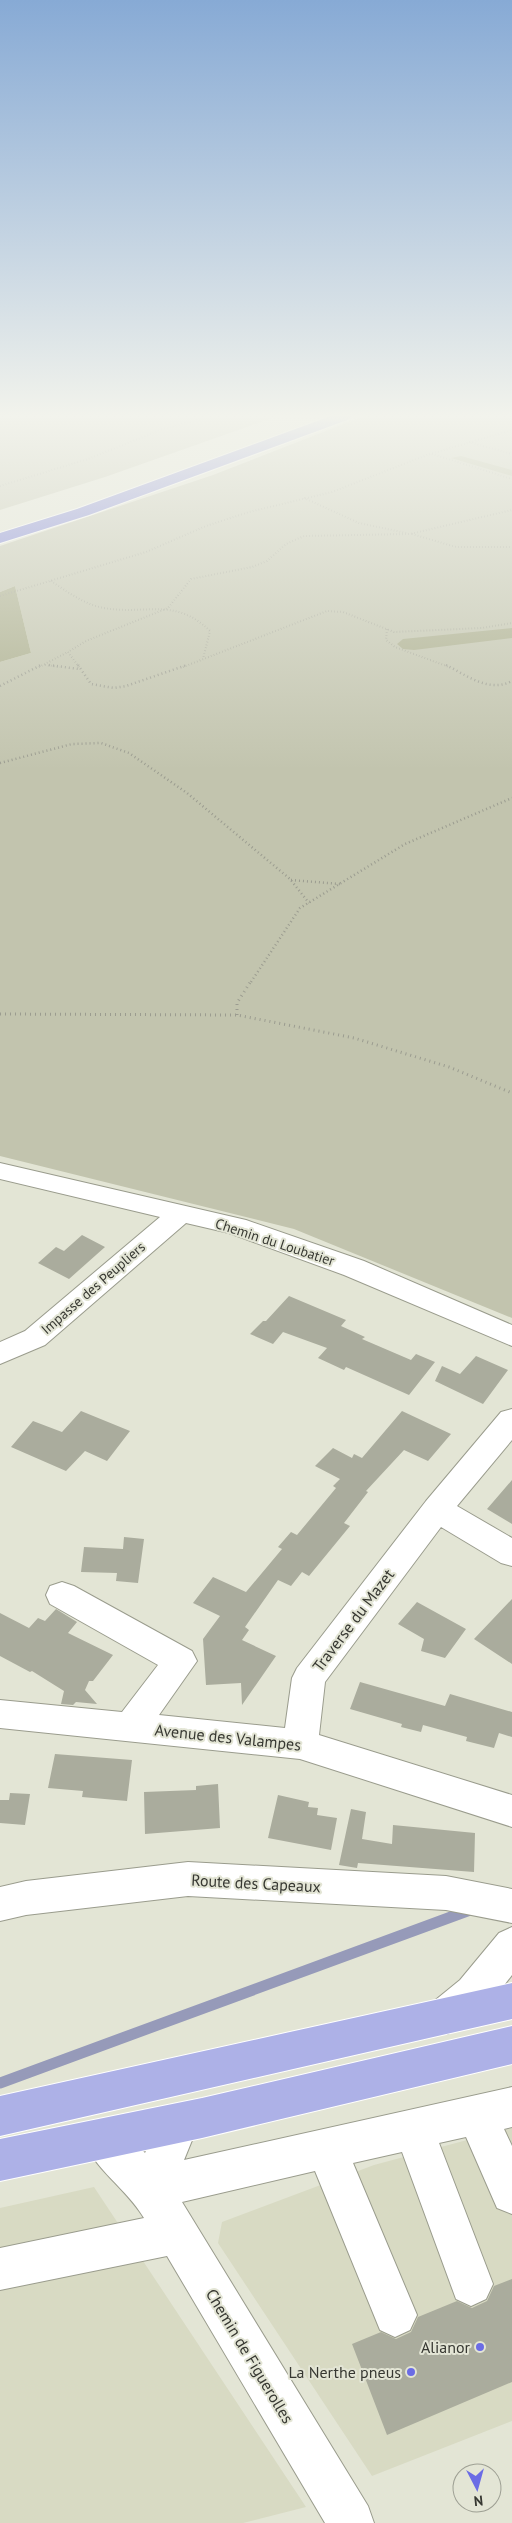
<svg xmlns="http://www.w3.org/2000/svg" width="512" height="2523" viewBox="0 0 512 2523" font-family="'PT Sans',sans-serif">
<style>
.built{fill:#d8dac3}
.green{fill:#c2c4ae}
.forest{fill:#aaad8c}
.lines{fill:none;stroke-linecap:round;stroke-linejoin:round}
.stream{stroke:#969ab9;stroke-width:11}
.building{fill:#aaac9d}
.minor-casing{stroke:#9a9c8d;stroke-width:2}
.major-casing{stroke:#fff;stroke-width:2}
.highway-casing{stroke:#fff;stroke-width:2}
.path-far2{stroke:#9b9c90;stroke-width:2;stroke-dasharray:0.5 2.5;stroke-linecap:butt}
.path-far1{stroke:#9b9c90;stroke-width:2.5;stroke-dasharray:1 3;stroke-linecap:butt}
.path{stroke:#9b9c90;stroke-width:3;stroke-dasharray:1 4;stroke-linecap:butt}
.minor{fill:#fff;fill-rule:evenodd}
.major{fill:#adb1e7;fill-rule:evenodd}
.highway{fill:#777dd7;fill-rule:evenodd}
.poi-dot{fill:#6b6ce5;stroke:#e3e5d5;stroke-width:2}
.labels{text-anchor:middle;stroke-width:4;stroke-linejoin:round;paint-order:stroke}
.street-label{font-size:14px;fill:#373832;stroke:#e3e5d5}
.near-street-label{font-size:16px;fill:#373832;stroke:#e3e5d5}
.near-poi-label{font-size:16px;fill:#373832;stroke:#e3e5d5;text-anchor:end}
</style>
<rect width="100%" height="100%" fill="#e3e5d5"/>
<path class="built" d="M512,2128V2421L372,2476L218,2243L222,2222L374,2165Z
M94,2187L306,2507L243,2523H0V2208Z"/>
<path class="green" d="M0,416H278L105,477L0,510Z
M364,416H512V1318L294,1229L0,1156V662L31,653L15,586L0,592V546L213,475Z"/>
<path class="forest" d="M461,456L512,470V476L451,458Z
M15,586L31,653L0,662V592Z
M512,628V638L414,650L403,649L397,644L403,639Z"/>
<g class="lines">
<path class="stream" d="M0,2083L470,1910"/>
</g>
<path class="building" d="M82,1235L105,1247L69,1279L38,1263L56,1247L64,1251Z
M289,1296L346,1320L341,1326L365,1337L362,1339L411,1360L416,1354L435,1362L409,1395L346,1367L344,1370L318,1358L327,1348L283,1332L273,1344L250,1334L263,1321H266Z
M476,1356L508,1370L483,1404L435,1381L442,1366L460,1374Z
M81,1411L130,1431L107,1461L85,1451L66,1471L11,1447L33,1421L62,1432Z
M402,1411L451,1434L428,1461L404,1450L366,1491L368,1492L344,1523L350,1526L309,1576L302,1572L291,1586L278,1580L245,1627L249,1630L242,1640L276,1656L242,1705L241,1683L206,1685L203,1639L220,1616L193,1603L213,1577L246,1592L282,1549L278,1547L291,1532L297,1535L336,1488L333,1486L340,1479L315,1466L333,1448L352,1458L354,1454L362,1458Z
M512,1480V1524L487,1509Z
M124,1537L144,1539L138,1583L116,1581L117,1573L81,1572L84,1547L123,1549Z
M512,1599V1664L474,1639Z
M417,1602L466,1629L445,1658L421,1651L424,1639L398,1624Z
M56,1609L77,1622L68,1633L113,1655L93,1681H89L85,1690L97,1704L76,1702L73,1705L61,1704L64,1691L32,1671L30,1672L0,1656V1613L29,1628L38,1618L45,1621Z
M360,1682L445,1706L450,1694L512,1712V1737L499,1733L494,1748L466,1741L467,1737L423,1725L421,1732L401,1727L402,1724L350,1709Z
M55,1754L132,1760L127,1801L82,1797L83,1791L48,1788Z
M218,1784L220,1828L145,1834L144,1792L196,1790V1786Z
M10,1793L30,1794L25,1825L0,1823V1800H9Z
M278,1795L309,1802L308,1807L318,1808L317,1815L337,1818L331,1850L268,1838Z
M351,1809L366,1812L362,1839L392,1844L393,1825L475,1833L474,1872L358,1863L357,1868L339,1865Z
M512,2279V2382L387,2435L352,2344L381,2332L396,2339L411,2332L418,2317L457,2301L472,2308L487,2301L494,2286Z"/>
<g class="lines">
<defs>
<path id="minor" d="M0,1163L246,1220L364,1261L512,1325V1346L344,1275L229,1233L186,1223L45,1345L0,1364V1342L25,1331L160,1217L0,1179Z
M512,1409V1440L457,1506L512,1538V1566L501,1563L441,1527L325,1682L319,1735L512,1795V1827L300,1759L0,1728V1700L122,1712L158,1665L50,1604L46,1595L50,1586L62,1582L74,1586L192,1651L197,1661L159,1715L285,1728L292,1678L297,1668L426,1501L501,1412Z
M188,1862L446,1876L512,1889V1923L446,1910L188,1896L26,1915L0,1921V1887L26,1881Z
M512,1927V1975L488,2006L461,2028L447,2034L433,2028L427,2015L433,2002L460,1980L499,1933Z
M512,2087V2127L504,2129L512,2146V2214L497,2208L466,2137L439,2143L493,2284L486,2299L471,2306L456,2299L402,2152L353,2163L417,2315L410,2330L395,2337L380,2330L315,2171L182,2202L368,2506L374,2523H325L167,2256L0,2290V2248L144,2218C127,2189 95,2170 83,2139L89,2125L103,2119L117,2125L145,2153L165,2109L179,2103L193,2109L199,2123L184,2160Z"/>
<path id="major" d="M512,1983V2019L0,2136V2096Z
M512,2026V2064L202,2138L0,2181V2139L202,2098Z"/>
<path id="highway" d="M331,416H352L350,419L89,515L0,543V533L77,509Z"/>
</defs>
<use href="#minor" class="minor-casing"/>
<use href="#major" class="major-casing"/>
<use href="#highway" class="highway-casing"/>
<path class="path-far2" d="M469,442L512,454
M432,454L512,479
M0,486L88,459L163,429L214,416
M304,498L359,523L406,533
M412,534L456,547H512
M51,581C66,591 81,602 99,607C143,617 173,595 210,631L203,659
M0,596L146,552L206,526L249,512L332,492L427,455L512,430
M387,629L386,640L395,647L449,667
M45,665L60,667
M39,667L68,652
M79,667L68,652L86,641L168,608L191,579L252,567L267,561L286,544L304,536L410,534L512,510
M183,667L327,611L343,612L394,632L482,628L512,623"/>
<path class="path-far1" d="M49,665L79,669
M78,665L91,684L114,688L126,686L187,665
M446,665C468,676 489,693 512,681
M0,686L41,665
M0,763L72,744L101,743L129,753L187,793L290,879L309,903
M291,880L340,884
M251,982L300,908L405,844L512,798"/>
<path class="path" d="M0,1014L237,1015L354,1038L449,1067L512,1093
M237,1015V1003L251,981"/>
<use href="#minor" class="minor"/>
<use href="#major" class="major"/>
<use href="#highway" class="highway"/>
</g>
<linearGradient id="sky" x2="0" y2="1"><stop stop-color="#87aad5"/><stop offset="0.54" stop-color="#f2f3ec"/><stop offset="1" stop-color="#f2f3ec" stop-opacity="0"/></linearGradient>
<rect width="512" height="770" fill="url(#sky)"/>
<g class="poi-dot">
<circle cx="480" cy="2347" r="5"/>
<circle cx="411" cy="2372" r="5"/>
</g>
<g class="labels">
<g class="street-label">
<text transform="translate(275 1242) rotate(18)" y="5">Chemin du Loubatier</text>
<text transform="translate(93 1288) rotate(-41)" y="5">Impasse des Peupliers</text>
</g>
<g class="near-street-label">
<text transform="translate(353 1620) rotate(-53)" y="6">Traverse du Mazet</text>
<text transform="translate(228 1737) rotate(6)" y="6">Avenue des Valampes</text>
<text transform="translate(256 1883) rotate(3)" y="6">Route des Capeaux</text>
<text transform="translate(250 2356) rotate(59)" y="6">Chemin de Figuerolles</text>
</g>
<g class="near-poi-label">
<text x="470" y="2353">Alianor</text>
<text x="401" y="2378">La Nerthe pneus</text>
</g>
</g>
<g transform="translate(477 2488) rotate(174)"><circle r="24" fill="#e3e5d5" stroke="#9ea094"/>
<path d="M0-4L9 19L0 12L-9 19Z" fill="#6b6ce5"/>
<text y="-8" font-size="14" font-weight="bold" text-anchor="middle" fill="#373832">N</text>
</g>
</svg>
